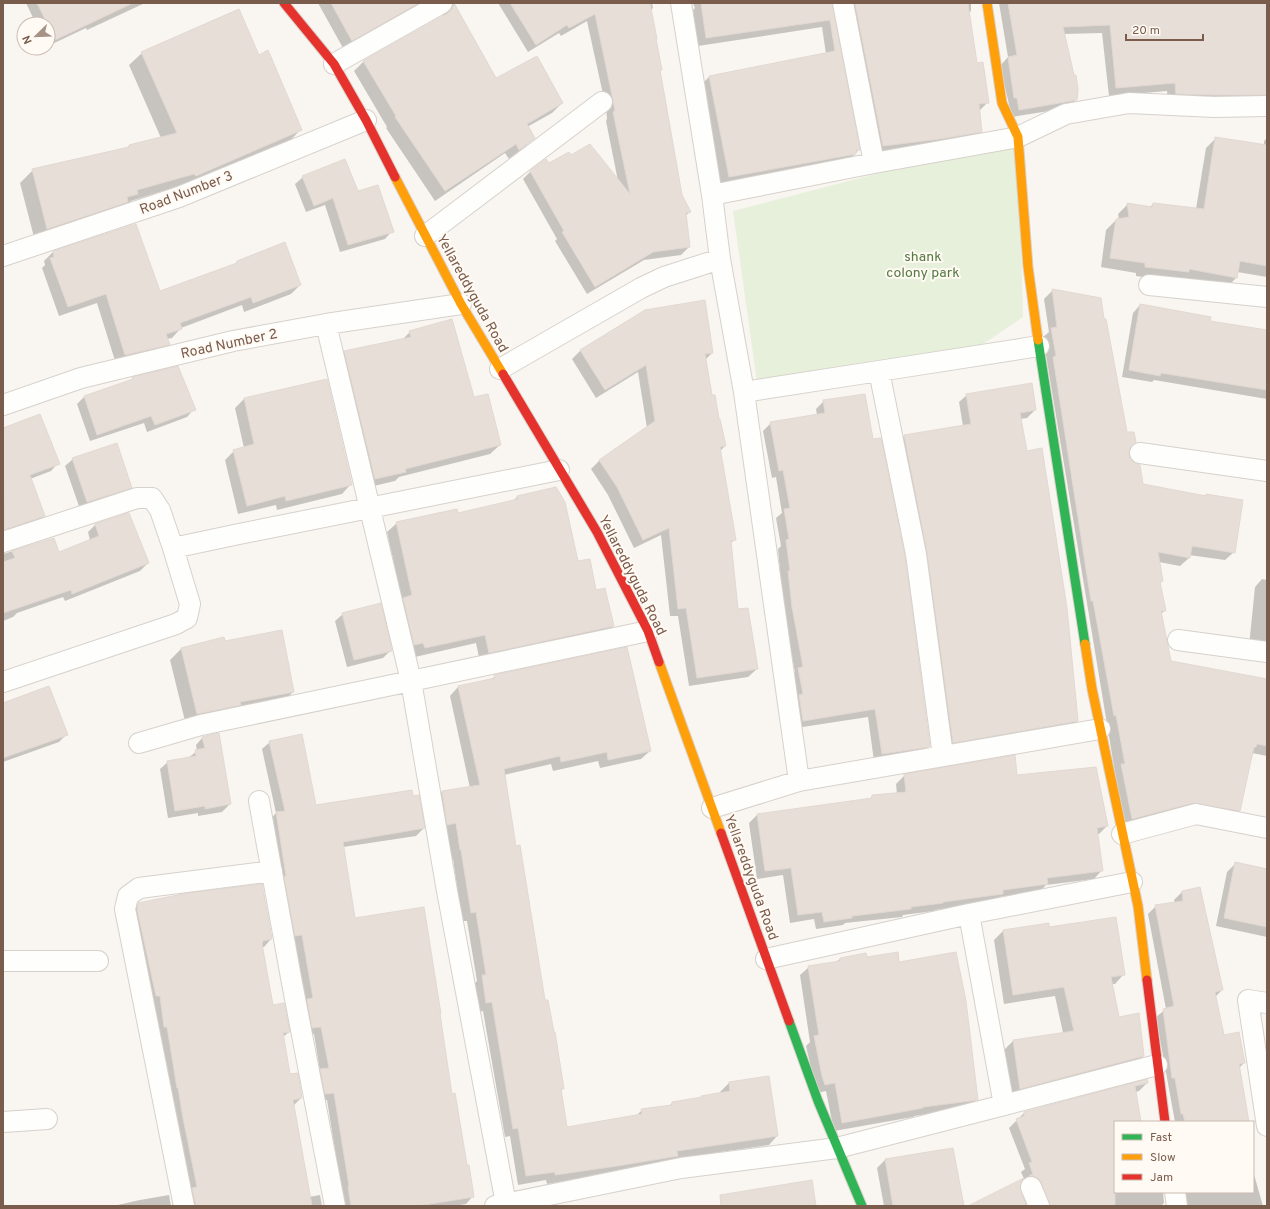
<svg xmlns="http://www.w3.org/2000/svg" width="1270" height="1209" viewBox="0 0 1270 1209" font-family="Overpass,sans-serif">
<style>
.green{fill:#e7f0db}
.shadow{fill:#0003}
.building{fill:#e6ded7;stroke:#e2d8d2}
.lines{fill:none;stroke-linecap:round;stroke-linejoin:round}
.street-casing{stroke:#d7d1cb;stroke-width:22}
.fast-casing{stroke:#d9d2cb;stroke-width:11}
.slow-casing{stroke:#d9d2cb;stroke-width:11}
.jam-casing{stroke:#d9d2cb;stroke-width:11}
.street{stroke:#fefefd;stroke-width:20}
.fast{stroke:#30b455;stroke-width:9}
.slow{stroke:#ff9f0a;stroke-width:9}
.jam{stroke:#e5322d;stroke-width:9}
.labels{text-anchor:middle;stroke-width:4;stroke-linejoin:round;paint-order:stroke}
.street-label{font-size:14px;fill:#7a5c4d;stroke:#fffaf3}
.park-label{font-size:14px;fill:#537a41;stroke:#fffaf3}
</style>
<rect width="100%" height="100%" fill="#f9f5f0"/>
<path class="green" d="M1018,137L1023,317L964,357L758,389L733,211Z"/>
<path class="shadow" d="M26,3H145L87,30L86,28L48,46V24H36Z
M318,3H423L343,48Z
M453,3L495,79L562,103L552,113L527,127L534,138L523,148L509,159L505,153L435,201L386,128L387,127L354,71L364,61L443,17V13Z
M498,3H652L653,8L650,11L681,195L690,212L685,216L689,247L681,255L644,260L587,294L555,241L557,239L523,179L531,171L570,156L618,181L606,121L607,119L606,108L587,21L561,36L559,33L528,52Z
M693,3H831L859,149L855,154L847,162L721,185L701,85L709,77L826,54L822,27L698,46L693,10L695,8Z
M843,3H971V11L968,14L976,64L988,102L979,111L981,131L973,140L875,154Z
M999,3H1267V105L1168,101L1167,91L1109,96L1102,33L1064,34L1076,100L1068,108L1012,117L1000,66L1008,57Z
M142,53L258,56L301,129L289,142L182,185L131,201L125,207L35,241L20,183L33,170L126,149L129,146L161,138L129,65Z
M1216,138L1264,145V141L1267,138V277L1237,272L1236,278L1226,288L1136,276V273L1101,267L1106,230L1116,220L1119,219L1118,214L1128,204L1150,207L1153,204L1196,209L1206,148Z
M303,177L357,193L392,231L385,239L340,252L325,205L306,212L295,184Z
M135,225L159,293L234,265L237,262L300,285L291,294L244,312L242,305L181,328L172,338L167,339L169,344L160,353L116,364L97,303L59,316L42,268L45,265L44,261L53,252Z
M1053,290L1103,320L1129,448L1128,457L1143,485L1205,497L1206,495L1234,552L1225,560L1189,555V558L1180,566L1159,562L1162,581L1160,583L1165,610L1126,654L1267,681V756L1252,753L1239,811L1231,819L1124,827L1043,337L1049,332L1044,299Z
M1140,305L1209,322L1267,331V399L1154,380L1152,382L1122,377L1133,313Z
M410,332L473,399L500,445L490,454L399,477L395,481L365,488L335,362L345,352L402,340Z
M581,350L712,353L705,360L711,397L725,446L720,451L735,539L730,544L737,610L757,669L748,677L689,686L678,616H670L661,535L634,548L608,495L591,469L599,461L647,428L638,372L596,398L572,359Z
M178,367L194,409L187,417L147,432L144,423L90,441L77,404L85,396L130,381L133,378Z
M967,395L1035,410L1027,418L1020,419L1077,721L1069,729L945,750L896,443L904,436L963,426L959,402Z
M244,399L351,484L342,494L277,510L276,505L238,514L225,460L234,451L244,448L235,408Z
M824,401L929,746L921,754L874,761L868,717L796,728L791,676L795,672L784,615L778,549L781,546L776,518L782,513L776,477L772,478L763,431L771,423L817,415L816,409Z
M39,415L58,463L51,471L30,479L44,516L37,523L3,534V429Z
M73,459L131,487L123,495L80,509L65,466Z
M518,496L577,562L595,592L613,626L603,636L480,662L476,643L415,657L394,608L402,600L387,532L397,523L458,514L512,502Z
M128,514L148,563L140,571L65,601L63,597L17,613L13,617L3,621V554L53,539L58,553L90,540L88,532L95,525Z
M1262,579L1267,580V648L1249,646L1255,587Z
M343,614L391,650L383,658L347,667L335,621Z
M223,638L224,642L293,692L282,703L186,725L170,660L181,649Z
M495,676L650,751L641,759L600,768L598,761L553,771L551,764L504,775L515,847L545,1001L563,1088L560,1091L566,1129L636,1116L642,1110L669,1106L672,1103L699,1099L702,1096L721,1093L720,1092L729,1083L777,1136L769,1145L673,1159L668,1164L607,1174L547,1184L546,1180L518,1185L510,1136L505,1137L483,1011L478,1012L473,985L477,981L467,921H462L453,859H451L447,831L439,833L433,801L442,792L470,788L450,696L458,687L491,680Z
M3,706L67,734L59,742L3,762Z
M203,737L230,804L222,812L198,816V813L168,818L160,769L168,762L188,758L197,751L196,745Z
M270,742L316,807L412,797L424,828L416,836L343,847L354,919L440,1014L439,1015L451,1095L473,1196L466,1204L453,1206H338L342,1194L327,1100L318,1101L313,1078L320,1071L314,1034L305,1035L269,821L276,813L262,749Z
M905,775L1017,776L1107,826L1099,834H1097L1102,870L1094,879L1046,885L1039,892L999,897L994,902L935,910L934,911L903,915L902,917L845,923L843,925L816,929L814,919L790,923L783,875L757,879L749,823L757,815L870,799L872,796L897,794L896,784Z
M1235,864L1267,870V937L1216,926L1227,872Z
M1182,892L1222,990L1215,997L1223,1036L1244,1063L1239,1068L1248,1122H1175L1156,1017L1166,1009L1148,914L1156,906L1175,903L1174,900Z
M139,904L271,939L264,947H262L272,1006L289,1032L283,1037L289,1075L301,1098L294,1105L309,1197L320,1195L322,1206H187L131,911Z
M1049,929L1124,974L1115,984H1111L1119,1018L1143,1056L1134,1065L1011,1097L1004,1050L1013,1041L1063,1033L1055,996L1004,1004L994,940L1003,931Z
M840,959L899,964L977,1099L968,1108L914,1116L913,1117L834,1131L826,1091L817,1093L806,1046L810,1042L800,975L809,967L836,962Z
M1147,1083L1139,1091L1135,1092L1140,1122H1115V1192H1163L1164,1203L1161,1206H1040L1025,1181L1021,1172L1025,1169L1009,1128L1024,1113Z
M953,1149L963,1206H884L877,1168L885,1160Z
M1253,1171L1263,1206H1180L1175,1192H1253Z
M169,1195L171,1206H113L140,1200Z"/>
<path class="building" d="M37,3H133L55,40Z
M331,3H419L352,41Z
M454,3L496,78L537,56L563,103L527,124L535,138L519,150L516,144L445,191L395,117L396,116L363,61L448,13L452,9Z
M510,3H650L657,39H656L662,70H660L682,195L691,212L686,213L690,247L653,252L595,287L562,232L564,231L530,171L546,159L549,163L569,152L571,155L590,144L630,194L613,112L615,111L613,100L595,14L569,28L567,25L536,45Z
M701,3H832L860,150H856V154L729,177L709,76L835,51L830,20L706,38Z
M855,3H968L977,63L983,62L989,103L979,104L982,132L940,139L883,146Z
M1008,3H1267V95H1214L1176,94L1175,83L1116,88L1110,25L1063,27L1074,75H1076L1078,90L1077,100L1019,110L1017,98H1014L1008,57L1017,55Z
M239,9L259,55L268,50L302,130L196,176L194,174L137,190L138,194L127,197L128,202L47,229L32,169L129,147V145L177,133L141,52Z
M1215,137L1267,145V266L1240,261L1237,278L1189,269V272L1145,267V263L1110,258L1116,219L1129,217L1127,203L1152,207L1153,203L1204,209Z
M345,159L358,191L378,185L394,232L348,245L333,198L314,206L302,176Z
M136,224L160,291L237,263V261L285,242L301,285L253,303L251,297L180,323L182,329L166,334L170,345L125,355L106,294L68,307L50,258L54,257L53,251Z
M1052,289L1101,298L1104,319H1106L1127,432H1134L1136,442L1131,446L1129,452V457L1133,462L1140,465L1143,484L1206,496V494L1243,500L1235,553L1192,546L1190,558L1158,552L1163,581L1160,582L1166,611H1161L1171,661L1267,679V746L1257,744L1256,747H1254L1240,811L1193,803L1132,819L1121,764H1125L1116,715L1114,716L1093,601H1091L1053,357L1056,356L1051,328L1057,327Z
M705,300L713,353L705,354L712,395H715L719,419H720L726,446L720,447L736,540L731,541L738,609L748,608L758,669L697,678L686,608L678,609L669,528L643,540L617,487L599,460L655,421L646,365L605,390L580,350L645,310Z
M1140,304L1211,317L1210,321L1267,330V390L1161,373L1160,376L1129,370Z
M452,319L474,397L488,394L501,445L405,469L406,472L375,479L344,351L411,337L409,331Z
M178,366L196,410L155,425L151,416L97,435L84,396L133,379L132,377Z
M327,379L352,485L286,501L285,496L247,506L233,450L254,444L244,398Z
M1032,383L1036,410L1020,413L1027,451L1042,448L1067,608L1078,721L953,743L927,552L904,435L971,424L966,394Z
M865,394L873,439L881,438L905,556L930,747L882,754L875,709L803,721L799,695L803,694L798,668L803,667L792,607L788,571H790L786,540L789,539L784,509L790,508L783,470L779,471L770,422L825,413L823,400Z
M40,414L60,464L30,475L45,516L4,530L3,428Z
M117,443L132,488L87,502L72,458Z
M556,487L565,502L578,561L590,559L596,590L605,588L614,626L489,653L485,635L425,648L423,643L414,645L403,598L412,595L396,522L457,509L458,513L518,499L517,496Z
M129,513L149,563L72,594L71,590L3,613V562L15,558L12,551L54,538L59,552L99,536L95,524Z
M381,603L392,651L354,660L342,613Z
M282,630L294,692L240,702L241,705L197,714L181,648L224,637L225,641Z
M627,647L651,751L608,760L607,752L561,762L560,756L504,769L516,846L520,845L545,1000H548L554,1032H555L564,1089H561L567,1127L642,1114L641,1109L672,1105V1102L702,1097L701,1096L730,1091L729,1082L769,1076L778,1136L677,1151L678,1156L617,1166L555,1175V1172L526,1176L518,1128L513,1129L492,1002L486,1003L482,975H486L476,912L471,913L461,850H460L456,823L447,825L442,791L480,785L458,686L495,678L494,675Z
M49,686L68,735L3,758V703Z
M219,733L231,804L205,809V806L175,811L167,761L196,756L195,750L205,748L202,737Z
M302,734L316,805L412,790L413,796L419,795L425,828L343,842L355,918L424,907L441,1014H440L452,1094L455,1093L467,1165H469L474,1197L417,1206H351L348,1187L349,1186L334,1093L325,1094L320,1069L329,1068L321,1027L312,1028L307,999L313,998L302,935L295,936L284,877L286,876L276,812L285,811L269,741Z
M1015,755L1017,775L1096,767L1108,826L1097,828L1103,871L1047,878L1048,884L1003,890V894L943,902V903L911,907V909L852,916V918L824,922L822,912L798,915L791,868L765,871L757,814L872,798V795L906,792L904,774Z
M1235,862L1267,869V927L1224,918Z
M262,884L272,939L263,941L262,944L273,1005L284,1003L290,1032L283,1033L290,1074L298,1073L302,1098L293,1100L312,1206H196L192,1188L197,1187L183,1118L178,1088H177L167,1027H164L160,996H156L137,909L138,903L188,893Z
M1200,887L1223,990L1215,992L1224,1035L1239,1032L1245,1063L1239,1064L1249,1122H1185L1183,1114H1181L1175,1078H1172L1163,1009L1174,1006L1155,905L1183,901L1182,891Z
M1116,917L1125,975L1111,977L1119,1017L1139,1013L1144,1056L1020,1089L1013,1040L1074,1031L1064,987L1013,995L1003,930L1049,923V927Z
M898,952L899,962L956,952L966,1001L978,1100L923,1107V1108L842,1123L835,1083L825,1085L822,1076L814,1036L819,1035L808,966L840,961V958L866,953L867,957Z
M1147,1079L1148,1083L1135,1086L1141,1122H1115V1206H1050L1041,1182L1038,1178L1033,1176H1029L1033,1174L1029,1163L1032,1162L1016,1119L1024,1116V1112Z
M953,1148L964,1206H893L885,1159Z
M1024,1178L1020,1186V1191L1027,1206H968Z
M812,1180L816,1206H721L720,1195Z"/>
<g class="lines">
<defs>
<path id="street" d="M681,3L712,195
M843,3L874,163
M334,64L442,3
M425,236L602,102
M3,256L179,197L366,120
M720,259L744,392
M1149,285L1267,297
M326,324L411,681L648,631
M500,369L641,288L664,277L720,259L712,195L874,163L1018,137L1066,114L1129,103L1214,107L1267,106
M879,371L1039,346
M3,405L81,378L233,341L326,324L461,304
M1140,453L1267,471
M3,542L137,498H152L160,510L173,548L190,604L187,618L176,624L3,682
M173,548L239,534L559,470
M1178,640L1267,652
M139,743L201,725L411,681L447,891L506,1204
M799,781L744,392L879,371L916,554L943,756
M259,801L292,983L335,1206
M712,808L799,781L1100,729
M1122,834L1196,814L1267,828
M766,959L969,914L1132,882
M3,961H98
M1267,1003L1248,1000L1267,1126
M1004,1105L1157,1065
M3,1122L47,1119
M1031,1187L1039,1206
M1175,1192L1177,1206
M184,1206L125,909L128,896L139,888L272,871
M495,1206L681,1168L837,1148L1004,1105L969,914"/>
<path id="fast" d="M1038,340L1085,644
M789,1021L818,1101L862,1206"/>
<path id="slow" d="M987,3L1002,103L1018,137L1028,267L1038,340
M395,177L461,304L503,374
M1085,644L1092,689L1138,906L1147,980
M659,662L721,833"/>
<path id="jam" d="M284,3L334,64L366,120L395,177
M503,374L597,532L648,631L659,662
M721,833L789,1021
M1147,980L1165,1122"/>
</defs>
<use href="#street" class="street-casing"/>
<use href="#fast" class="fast-casing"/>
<use href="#slow" class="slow-casing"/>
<use href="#jam" class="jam-casing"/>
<use href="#street" class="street"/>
<use href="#fast" class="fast"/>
<use href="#slow" class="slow"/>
<use href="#jam" class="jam"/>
</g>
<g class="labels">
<g class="street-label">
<text transform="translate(186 192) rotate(-21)" y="5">Road Number 3</text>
<text transform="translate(473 293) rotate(61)" y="5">Yellareddyguda Road</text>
<text transform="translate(229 343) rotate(-12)" y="5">Road Number 2</text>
<text transform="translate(633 575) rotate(63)" y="5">Yellareddyguda Road</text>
<text transform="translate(752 877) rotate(70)" y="5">Yellareddyguda Road</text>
</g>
<g class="park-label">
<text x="923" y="261">shank<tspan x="923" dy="16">colony park</tspan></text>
</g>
</g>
<rect width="1270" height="1209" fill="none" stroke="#7a5c4d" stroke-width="8"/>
<rect x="1114" y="1121" width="140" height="72" fill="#fffaf3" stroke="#cabbb1"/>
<rect x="1122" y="1134" width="20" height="6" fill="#30b455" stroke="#cabbb1"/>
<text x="1150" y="1141" font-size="12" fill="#7a5c4d">Fast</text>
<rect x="1122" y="1154" width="20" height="6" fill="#ff9f0a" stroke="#cabbb1"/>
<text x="1150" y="1161" font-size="12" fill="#7a5c4d">Slow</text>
<rect x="1122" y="1174" width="20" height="6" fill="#e5322d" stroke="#cabbb1"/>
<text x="1150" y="1181" font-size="12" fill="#7a5c4d">Jam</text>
<g transform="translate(36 36) rotate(247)"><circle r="19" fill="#fffaf3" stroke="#cabbb1"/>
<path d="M0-3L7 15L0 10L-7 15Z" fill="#a69286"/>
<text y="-6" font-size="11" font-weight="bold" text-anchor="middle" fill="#7a5c4d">N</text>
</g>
<path d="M1126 34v6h77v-6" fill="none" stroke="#7a5c4d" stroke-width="2"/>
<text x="1132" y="34" font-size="12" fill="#7a5c4d" stroke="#fffaf3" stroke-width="3" paint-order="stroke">20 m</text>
</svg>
